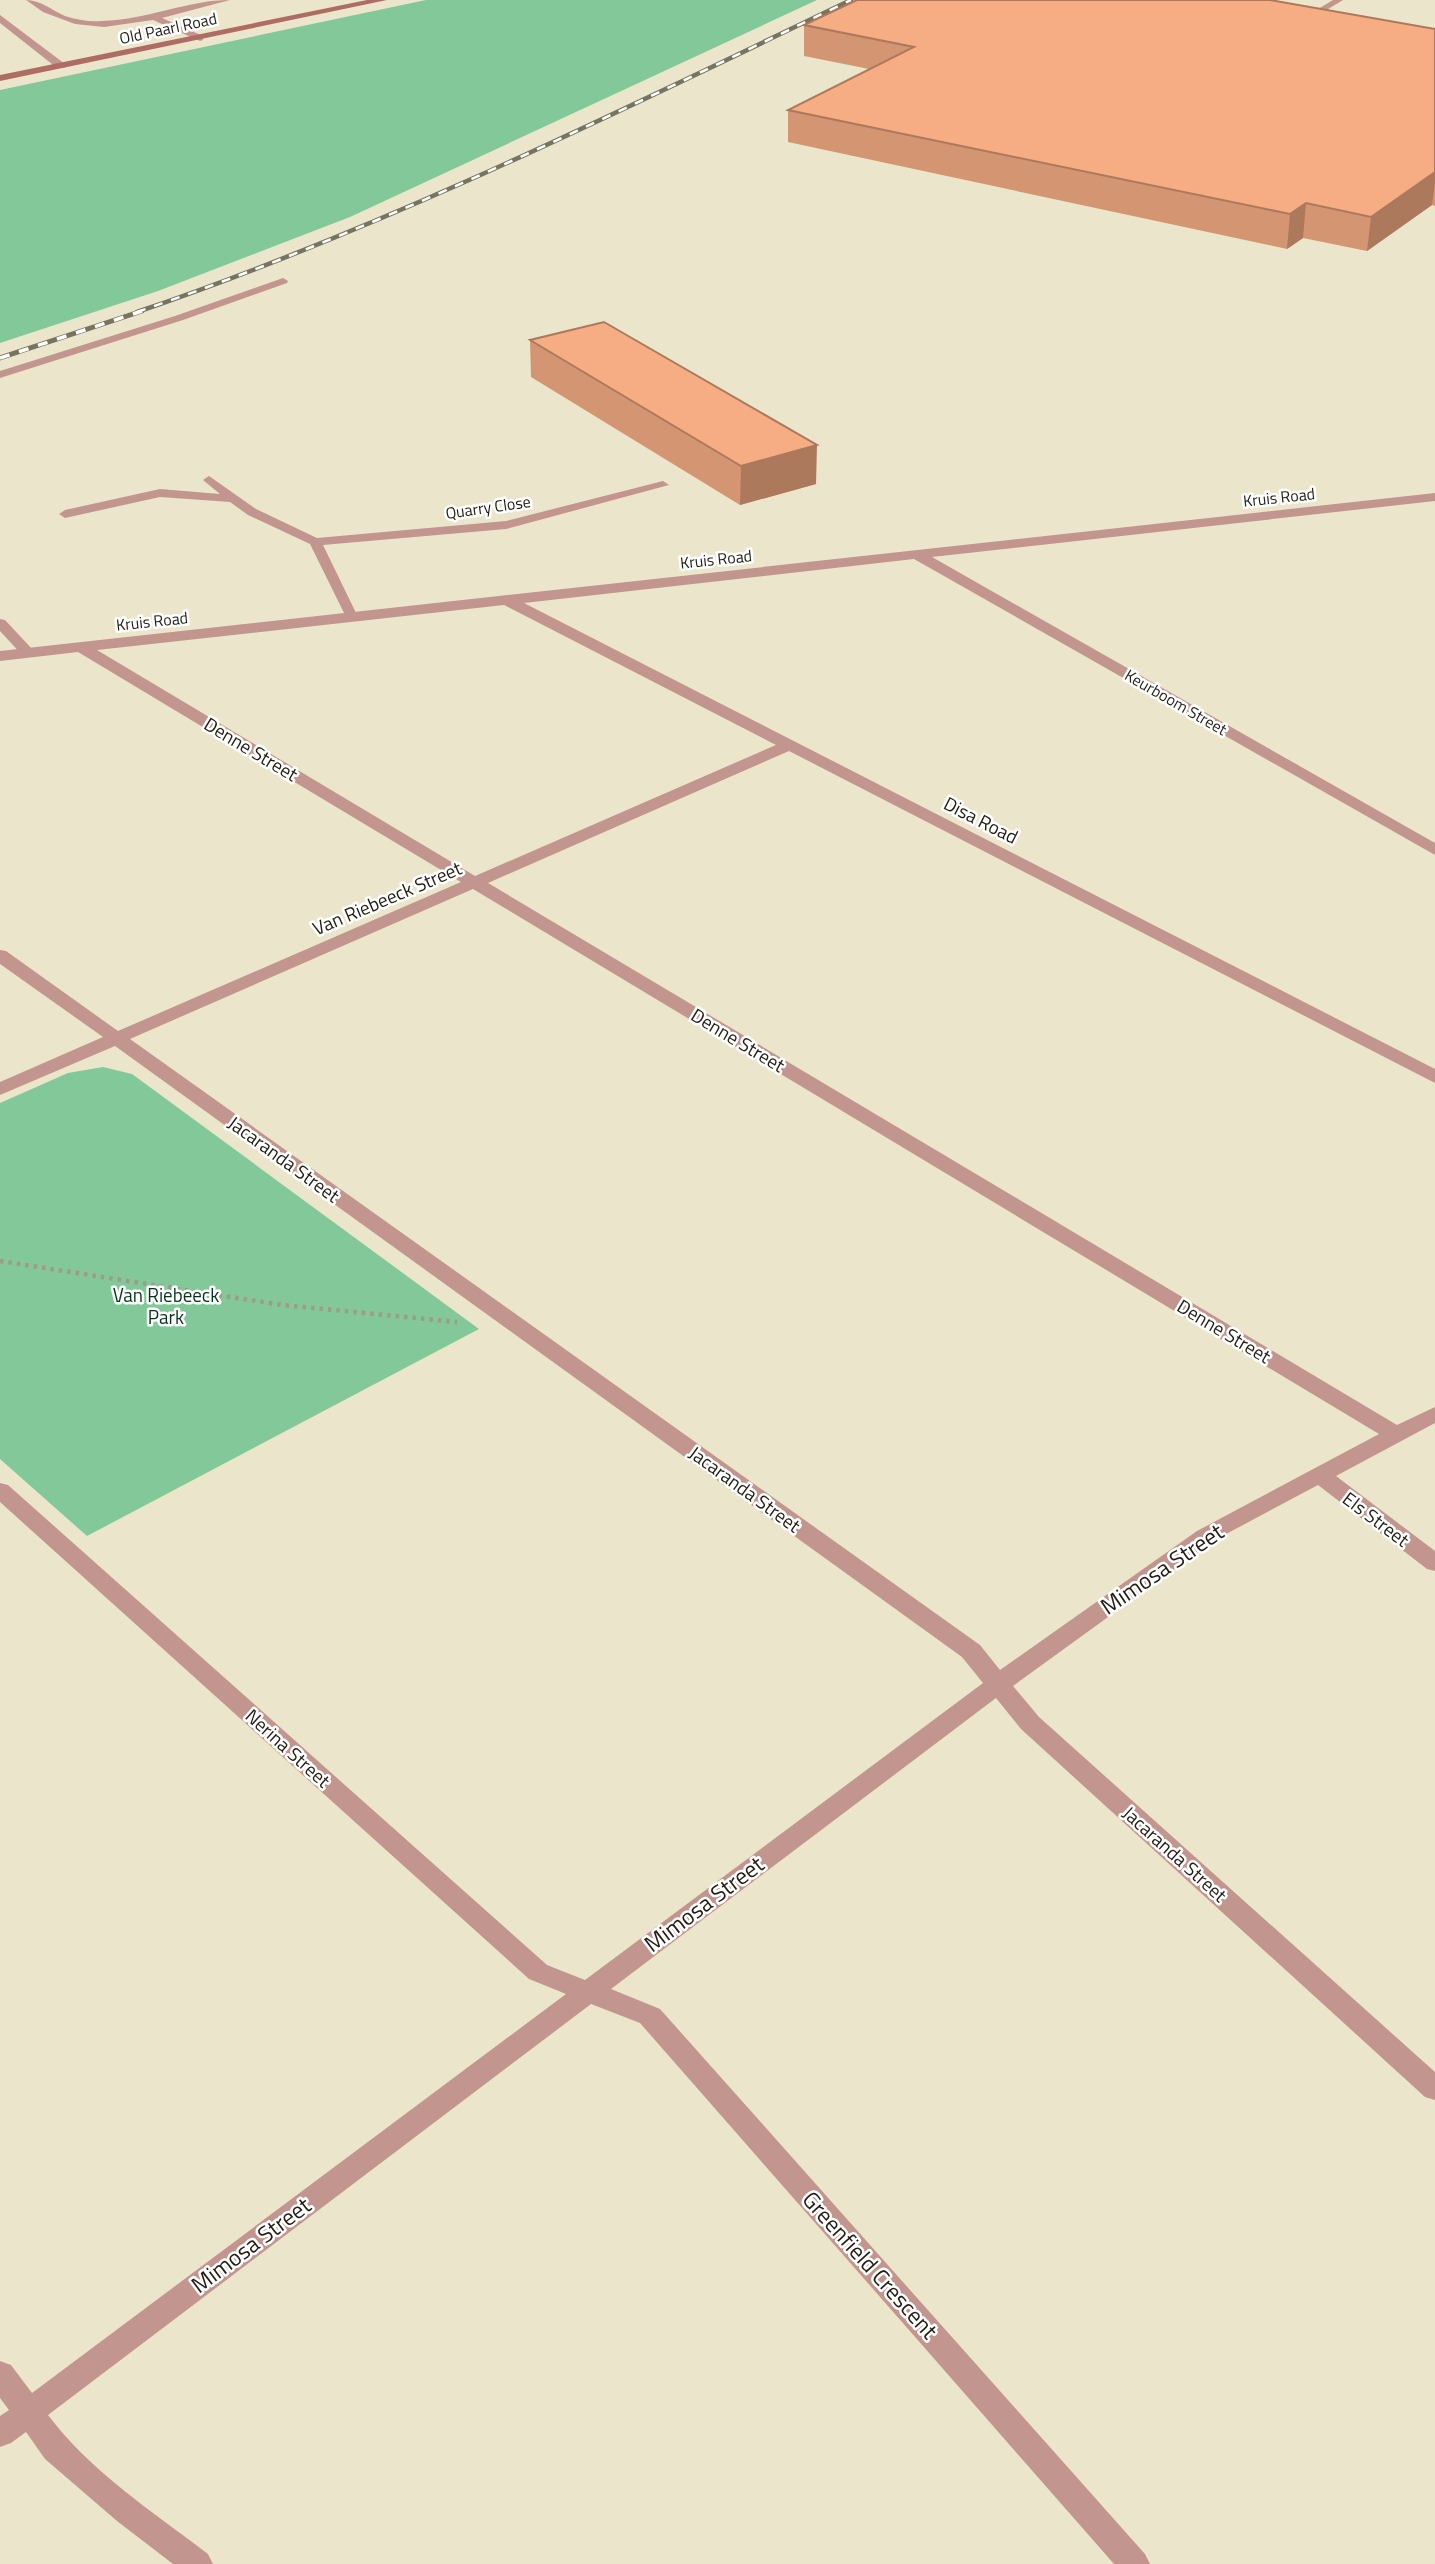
<svg xmlns="http://www.w3.org/2000/svg" width="1435" height="2564" viewBox="0 0 1435 2564" font-family="'Titillium Web',sans-serif">
<style>
.green{fill:#82c899}
.lines{fill:none;stroke-linecap:round;stroke-linejoin:round}
.path{stroke:#9f9b86;stroke-width:4.5;stroke-dasharray:3.5 5;stroke-linecap:butt}
.lane{fill:#c3958f;fill-rule:evenodd}
.street{fill:#c3958f;fill-rule:evenodd}
.secondary{fill:#af6c65;fill-rule:evenodd}
.rail-far1-casing{stroke:#767361;stroke-width:4.5}
.rail-casing{stroke:#767361;stroke-width:5}
.rail-far1{stroke:#fff;stroke-width:2.5;stroke-dasharray:9;stroke-linecap:butt}
.rail{stroke:#fff;stroke-width:3.5;stroke-dasharray:10;stroke-linecap:butt}
.wall{fill:#d49572}
.shaded-wall{fill:#ac795c}
.building{fill:#f6ad84;stroke:#ac795c;stroke-width:2}
.labels{text-anchor:middle;stroke-width:5;stroke-linejoin:round;paint-order:stroke}
.far-street-label{font-size:16px;fill:#201e14;stroke:#fff}
.street-label{font-size:19px;fill:#201e14;stroke:#fff}
.park-label{font-size:19px;fill:#0a331c;stroke:#fff}
.near-street-label{font-size:23px;fill:#201e14;stroke:#fff}
</style>
<rect width="100%" height="100%" fill="#ebe6cb"/>
<path class="green" d="M426,0H817L350,217L158,291L0,343V90Z
M103,1067L132,1074L479,1329L87,1536L0,1459V1103L68,1073Z"/>
<g class="lines">
<path class="path" d="M0,1261L282,1305L457,1322"/>
<path class="lane" d="M26,0C41,0 51,10 65,16C77,20 90,22 102,21C146,20 187,0 230,0L162,18L203,36V40L200,41L153,20L104,27L75,24L43,12Z
M1333,0H1343L1305,23L1298,21Z
M283,278L288,281L287,283L183,320L0,378V371L175,316Z
M209,476L256,509L317,538L506,521L663,481L669,485L506,529L323,545L358,617L352,621L346,617L310,544L248,515L230,502L160,497L65,518L59,514L65,510L160,489L220,494L203,480Z
M0,619L5,620L33,650V656H23L0,631Z"/>
<path class="street" d="M0,15L65,64V68H57L0,23Z
M1435,493V501L932,557L1435,843V855L914,559L524,603L1435,1069V1083L789,751L488,883L1397,1425L1435,1407V1423L1336,1476L1435,1551V1571L1427,1569L1318,1485L1213,1541L1013,1686L1039,1717L1435,2072V2100L1425,2097L1021,1729L996,1698L611,1989L660,2009L1145,2554L1150,2564H1114L640,2023L591,2004L48,2415C90,2471 153,2512 208,2554L213,2564H173L117,2521L45,2459L26,2432L11,2443L0,2447V2416L9,2410L0,2398V2361L11,2365L32,2393L566,1994L529,1979L0,1502V1483L8,1485L547,1965L585,1980L983,1683L962,1657L115,1046L0,1095V1082L103,1037L0,964V950L6,951L118,1031L461,882L78,652L0,661V651ZM504,605L776,745L475,876L97,650ZM473,889L1379,1434L1197,1531L1000,1670L980,1645L130,1039Z"/>
<path class="secondary" d="M367,0H387L0,81V75Z"/>
<defs>
<path id="rail-far1" d="M137,312C384,228 616,113 851,0"/>
<path id="rail" d="M0,358L142,311"/>
</defs>
<use href="#rail-far1" class="rail-far1-casing"/>
<use href="#rail" class="rail-casing"/>
<use href="#rail-far1" class="rail-far1"/>
<use href="#rail" class="rail"/>
</g>
<path class="wall" d="M804,25L1435,29V206L1432,205L1367,251L1303,238L1287,249L788,142V110L869,69L804,56Z
M530,340L816,484L740,505L531,377Z"/>
<path class="shaded-wall" d="M1435,172V183L1432,205L1367,251L1371,217Z
M1306,203L1303,238L1287,249L1290,214Z
M817,445L816,484L740,505L741,466Z"/>
<path class="building" d="M857,0H1270L1435,29V172L1371,217L1306,203L1290,214L788,110L914,47L804,25Z
M604,322L817,445L741,466L530,340Z"/>
<g class="labels">
<g class="far-street-label">
<text transform="translate(168 28) rotate(-12)" y="6">Old Paarl Road</text>
<text transform="translate(1279 497) rotate(-6)" y="6">Kruis Road</text>
<text transform="translate(488 507) rotate(-8)" y="6">Quarry Close</text>
<text transform="translate(716 559) rotate(-6)" y="6">Kruis Road</text>
<text transform="translate(152 621) rotate(-6)" y="6">Kruis Road</text>
<text transform="translate(1176 702) rotate(30)" y="6">Keurboom Street</text>
</g>
<g class="street-label">
<text transform="translate(251 749) rotate(31)" y="7">Denne Street</text>
<text transform="translate(981 820) rotate(27)" y="7">Disa Road</text>
<text transform="translate(387 898) rotate(-23)" y="7">Van Riebeeck Street</text>
<text transform="translate(738 1040) rotate(31)" y="7">Denne Street</text>
<text transform="translate(284 1159) rotate(36)" y="7">Jacaranda Street</text>
<text transform="translate(1224 1331) rotate(31)" y="7">Denne Street</text>
<text transform="translate(745 1489) rotate(36)" y="7">Jacaranda Street</text>
<text transform="translate(1376 1519) rotate(37)" y="7">Els Street</text>
<text transform="translate(288 1748) rotate(42)" y="7">Nerina Street</text>
<text transform="translate(1175 1854) rotate(42)" y="7">Jacaranda Street</text>
</g>
<g class="park-label">
<text x="166" y="1302">Van Riebeeck<tspan x="166" dy="22">Park</tspan></text>
</g>
<g class="near-street-label">
<text transform="translate(1162 1569) rotate(-34)" y="8">Mimosa Street</text>
<text transform="translate(704 1904) rotate(-37)" y="8">Mimosa Street</text>
<text transform="translate(251 2245) rotate(-37)" y="8">Mimosa Street</text>
<text transform="translate(870 2265) rotate(48)" y="8">Greenfield Crescent</text>
</g>
</g>
</svg>
